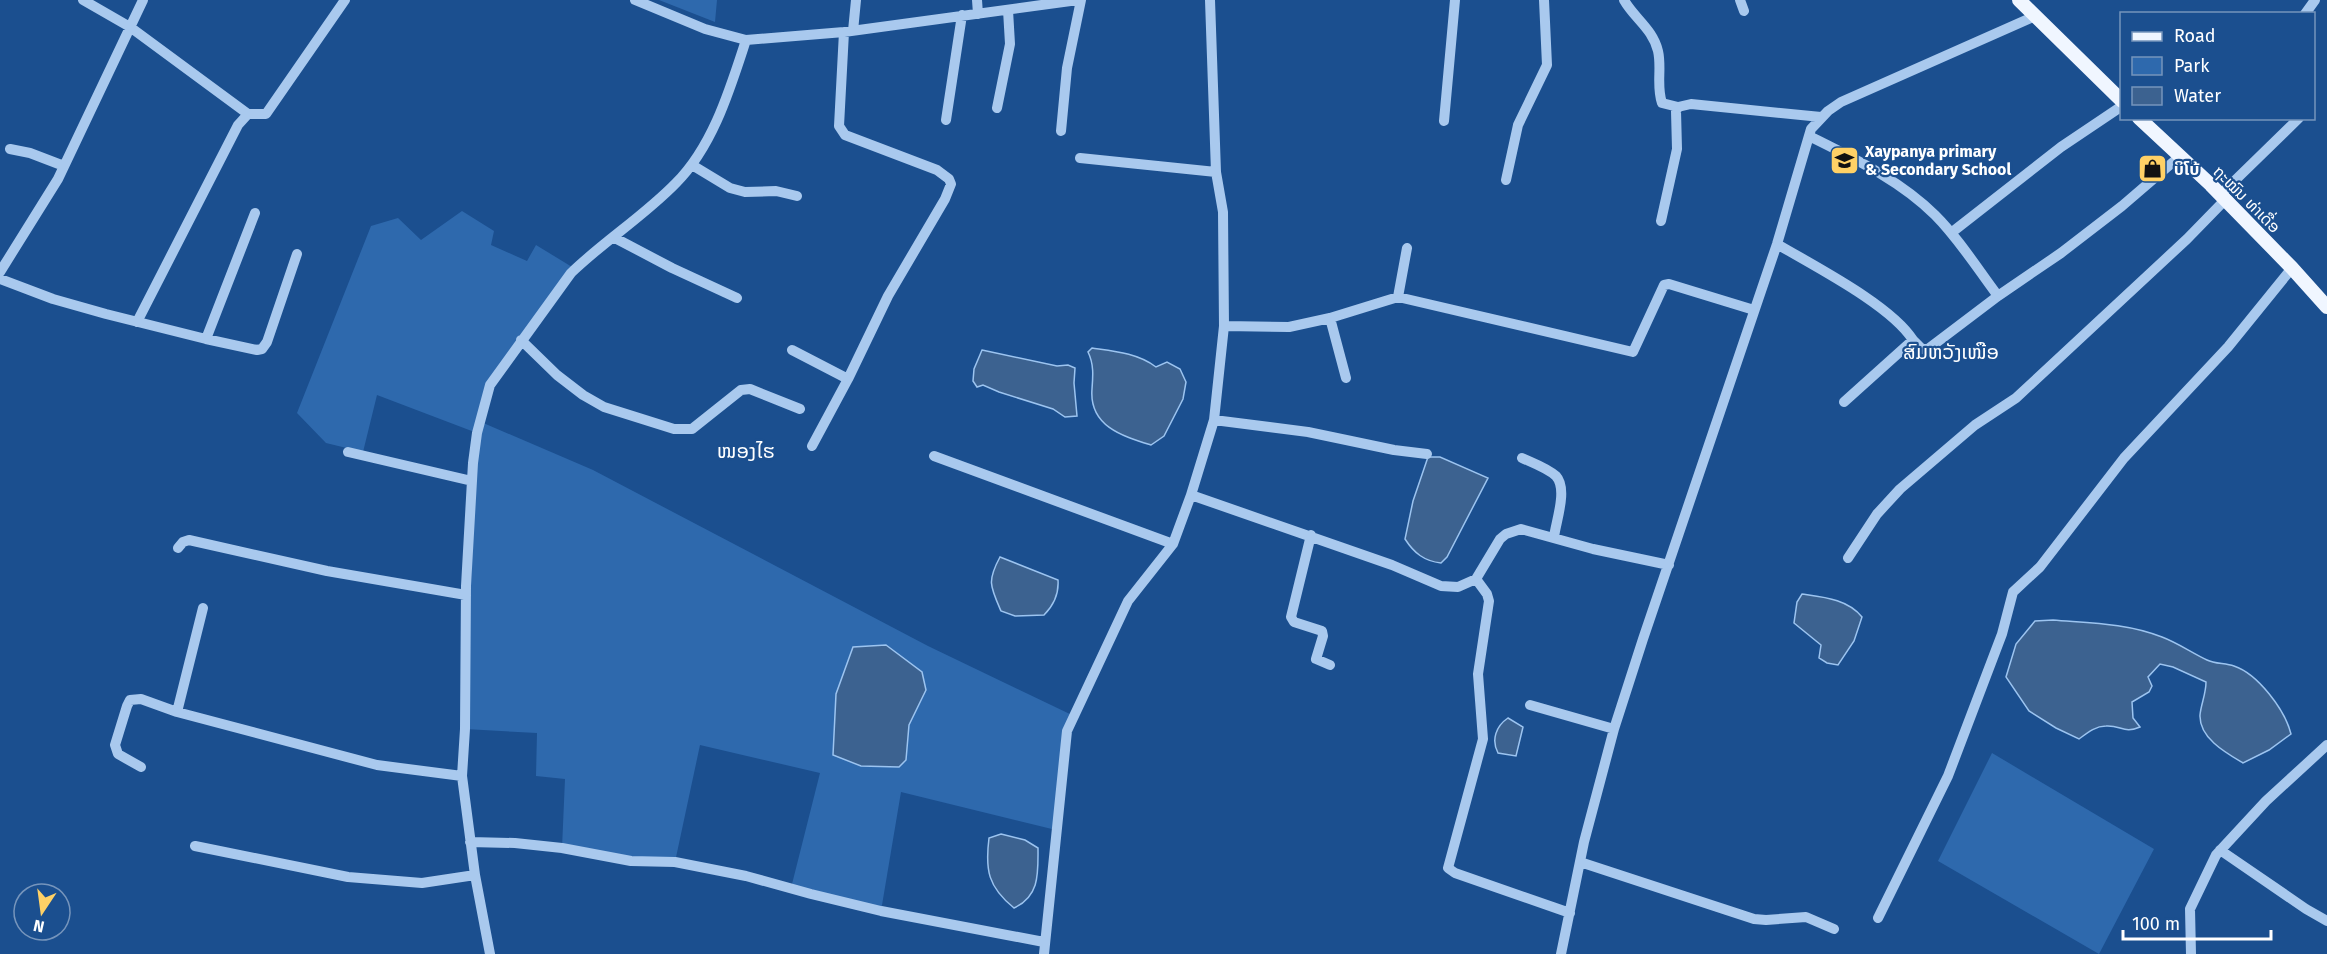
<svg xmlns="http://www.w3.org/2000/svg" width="2327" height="954" viewBox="0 0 2327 954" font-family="'Fira Sans','Noto Sans Lao',sans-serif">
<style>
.green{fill:#2e69ad}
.water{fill:#3c6290;stroke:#9cc4f0;stroke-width:1.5}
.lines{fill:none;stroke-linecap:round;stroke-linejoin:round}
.minor{stroke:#a9c9ee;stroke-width:10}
.major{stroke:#f0f6ff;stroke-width:14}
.labels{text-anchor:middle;stroke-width:4.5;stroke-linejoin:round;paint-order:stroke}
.poi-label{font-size:16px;font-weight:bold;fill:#fff;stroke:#1b4f8f;text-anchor:start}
.street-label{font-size:16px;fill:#fff;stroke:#1b4f8f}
.quarter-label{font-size:20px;fill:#fff;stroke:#1b4f8f}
</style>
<rect width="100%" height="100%" fill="#1b4f8f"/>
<path class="green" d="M659,0H717L715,22Z
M462,211L494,231L491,245L527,261L536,245L577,270L554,297L492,391L481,422L593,470L928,646L1074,716L1056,830L901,792L881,911L791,888L820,773L700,745L675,862L562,848L565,779L536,776L537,733L465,729L477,433L377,395L363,452L326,443L297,413L371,226L398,218L421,240Z
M1992,753L2154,849L2099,954L1938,861Z"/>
<path class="water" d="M1092,348C1113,351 1138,353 1156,367L1167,362L1180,369L1186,382L1183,399L1164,436L1151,445C1122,436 1089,426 1092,389C1093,376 1094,364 1088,352Z
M982,350L1057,366L1068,365L1075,368L1074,383L1077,416L1065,417L1053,409L999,392L983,385L977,387L973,381L974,369Z
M1428,457H1440L1488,478L1447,557L1441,563C1424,561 1414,553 1405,539L1413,501Z
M1000,557L1058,580C1059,594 1054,605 1044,615L1015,616L1001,611C990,586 987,581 1000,557Z
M1802,594C1823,597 1848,599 1862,617L1854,641L1838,665L1827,663L1819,658L1821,645L1794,623L1797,602Z
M2053,620C2089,623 2127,623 2162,637C2178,643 2192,653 2207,660C2215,664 2225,663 2234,666C2258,674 2285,710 2291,734L2269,750L2243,763C2226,753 2199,738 2200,715C2201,704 2206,694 2206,682L2173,667L2160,664L2148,677L2152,686L2149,692L2132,702L2133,718L2140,727C2124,734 2121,725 2106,726C2095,726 2087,733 2079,739L2056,728L2029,711L2006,677L2016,644L2035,621Z
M886,645L922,672L926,690L909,725L906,760L899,767L861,766L833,755L836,694L853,647Z
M1508,718L1523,727L1516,756L1498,753C1491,740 1496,726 1508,718Z
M1001,834L1025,840L1038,848C1038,873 1040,896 1014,908C988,887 985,870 989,838Z"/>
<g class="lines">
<path class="minor" d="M83,0L130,27L248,114
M635,0L705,29L746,40L844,32L1078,0
M977,0L978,14
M1624,0C1634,18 1653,29 1658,51C1662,68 1656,86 1662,103L1678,107L1691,104L1821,117
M1740,0L1744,11
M2305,14L2315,0
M853,31L856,0
M997,108L1010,44L1008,10
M946,120L962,15
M1444,121L1455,0
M1061,131L1067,68L1081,0
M1809,136C1853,158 1900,180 1935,215C1959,239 1977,268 1998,296
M10,149L30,153L64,166
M1080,158L1216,172
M692,165L730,188L745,192L776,191L797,196
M1506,180L1518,125L1547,65L1544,0
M2220,195L2299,118
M1661,221L1677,149L1676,111L1678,107
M1951,233L2061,147L2122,106
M613,237L672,268L737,298
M1777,244C1814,266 1891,305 1913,340
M0,272L58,179L143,0
M0,279L53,299L106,314L206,339L255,213
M1398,297L1407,248
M1330,318L1346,378
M137,322L238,125L248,114H266L345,0
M1224,326L1289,327L1330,318L1398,297L1633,352L1664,285L1669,284L1754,310
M206,339L257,350L262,349L267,342L297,254
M521,340L557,375L583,395L604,407L674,429H692L741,390L750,389L800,409
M792,350L848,379
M1844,402L1913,340L1922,349H1928L1998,296L2061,253L2122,206L2179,157
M1214,420L1308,432L1394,450L1427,454
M812,446L848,379L888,296L945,199L951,184L949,179L937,170L845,135L839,126L844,32
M348,452L472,481
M934,456L1173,544
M1522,458C1533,463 1547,468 1556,476C1568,489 1556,521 1554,537
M1191,495L1392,565L1441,586L1458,587L1476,579L1500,539L1506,534L1521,529L1593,549L1669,565
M1311,535L1291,617L1294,622L1322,631L1323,636L1316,659L1330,665
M178,548L183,542L189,540L327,571L466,595
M1848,558L1877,514L1900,489L1975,425L2016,398L2187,239L2225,200
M1476,579L1487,594L1489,601L1478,674L1483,739L1448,868L1455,873L1570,913
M1530,705L1614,729
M177,712L203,608
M141,767L118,754L115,745L127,706L130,700L141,699L177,712L377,765L462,776
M470,842L515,843L562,848L631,861L675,862L746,876L811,894L881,911L1044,942
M195,846L348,877L422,883L475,875
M2220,850L2306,909L2327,921
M1580,862L1754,919L1766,920L1806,917L1834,929
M1878,918L1948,776L2002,634L2013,592L2040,567L2124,458L2228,347L2292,268
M490,954L475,875L462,776L465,729L466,586L473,463L477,433L490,385L571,273C604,241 644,216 676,183C713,146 730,89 746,40
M1044,954L1067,731L1128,601L1173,544L1191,495L1214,420L1224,326L1223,212L1216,172L1210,0
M1561,954L1584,842L1614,729L1643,639L1777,244L1811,129L1828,111L1841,102L2035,16
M2191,954L2190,909L2216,855L2266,801L2327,745"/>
<path class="major" d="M2019,0L2122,101
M2139,118L2211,185L2292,268L2327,307"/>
</g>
<defs>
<symbol id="school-square" viewBox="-11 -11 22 22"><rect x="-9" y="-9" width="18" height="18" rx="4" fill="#ffd166" stroke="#1b4f8f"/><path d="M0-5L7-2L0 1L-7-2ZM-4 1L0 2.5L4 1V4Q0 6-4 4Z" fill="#111"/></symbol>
<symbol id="shop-square" viewBox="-11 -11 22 22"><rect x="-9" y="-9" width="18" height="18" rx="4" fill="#ffd166" stroke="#1b4f8f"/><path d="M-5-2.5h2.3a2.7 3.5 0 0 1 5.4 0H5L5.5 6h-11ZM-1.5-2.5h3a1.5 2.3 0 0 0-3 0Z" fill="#111"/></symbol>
</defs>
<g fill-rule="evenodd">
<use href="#school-square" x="1828" y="144" width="33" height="33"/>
<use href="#shop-square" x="2136" y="152" width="33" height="33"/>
</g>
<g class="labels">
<g class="poi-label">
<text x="1865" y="157">Xaypanya primary<tspan x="1865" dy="18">&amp; Secondary School</tspan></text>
<text x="2174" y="175">ບິໂບ້</text>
</g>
<g class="street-label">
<text transform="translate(2247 199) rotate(45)" y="6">ຖະໝົນ ທ່າເດື່ອ</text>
</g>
<g class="quarter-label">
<text x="1951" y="359">ສົມຫວັງເໜືອ</text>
<text x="746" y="458">ໜອງໄຮ</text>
</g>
</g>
<rect x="2120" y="12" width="195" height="108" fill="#1b4f8f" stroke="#7695bc" stroke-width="1.5"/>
<rect x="2132" y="32" width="30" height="9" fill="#f0f6ff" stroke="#7695bc" stroke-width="1.5"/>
<text x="2174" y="42" font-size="18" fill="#ffffff">Road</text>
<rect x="2132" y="57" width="30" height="18" fill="#2e69ad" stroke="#7695bc" stroke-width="1.5"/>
<text x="2174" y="72" font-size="18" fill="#ffffff">Park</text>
<rect x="2132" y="87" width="30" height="18" fill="#3c6290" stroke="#7695bc" stroke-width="1.5"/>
<text x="2174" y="102" font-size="18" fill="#ffffff">Water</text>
<g transform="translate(42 912) rotate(193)"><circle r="28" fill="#1b4f8f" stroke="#7695bc" stroke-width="1.5"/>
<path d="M0-4.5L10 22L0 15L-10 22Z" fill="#ffd166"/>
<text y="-9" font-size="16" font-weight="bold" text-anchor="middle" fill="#ffffff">N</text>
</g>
<path d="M2123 930v9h148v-9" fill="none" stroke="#ffffff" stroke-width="3"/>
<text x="2132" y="930" font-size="18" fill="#ffffff" stroke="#1b4f8f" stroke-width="4.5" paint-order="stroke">100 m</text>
</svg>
